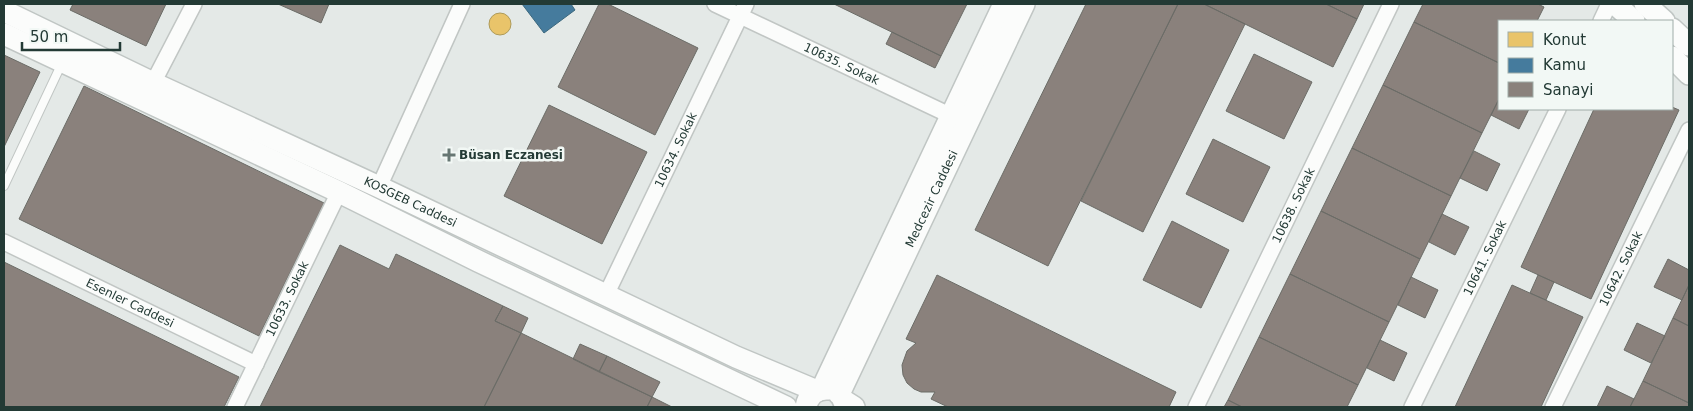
<svg xmlns="http://www.w3.org/2000/svg" width="1693" height="411" viewBox="0 0 1693 411" font-family="'DejaVu Sans',sans-serif">
<style>
.homes{fill:#e9c46a;stroke:#ae9b5a}
.public{fill:#457b9d;stroke:#3b687e}
.industry{fill:#8a817c;stroke:#6b6c67}
.lines{fill:none;stroke-linecap:round;stroke-linejoin:round}
.lane-casing{stroke:#c1c6c4;stroke-width:10}
.street-casing{stroke:#c1c6c4;stroke-width:18}
.secondary-casing{stroke:#c0c6c4;stroke-width:24}
.lane{stroke:#fbfcfb;stroke-width:8}
.street{stroke:#fbfcfb;stroke-width:15}
.secondary{stroke:#fbfcfb;stroke-width:21}
.poi-dot{fill:#677773;stroke:#f2f8f5;stroke-width:2}
.labels{text-anchor:middle;stroke-width:5;stroke-linejoin:round;paint-order:stroke}
.street-label{font-size:12px;fill:#233a35;stroke:#f2f8f5}
.poi-label{font-size:12px;font-weight:bold;fill:#233a35;stroke:#f2f8f5;text-anchor:start}
</style>
<rect width="100%" height="100%" fill="#e4e9e7"/>
<path class="homes" d="M489 24a11 11 0 1 1 22 0a11 11 0 1 1-22 0Z"/>
<path class="public" d="M522,4H571L575,10L544,33Z"/>
<path class="industry" d="M73,4H166L146,46L70,10Z
M278,4H329L321,23Z
M599,4H608L698,48L655,135L558,87Z
M834,4H967L941,56Z
M1086,4H1178L1048,266L975,230Z
M1178,4H1204L1245,24L1143,232L1081,201Z
M1204,4H1326L1357,19L1333,67Z
M1326,4H1364L1357,19Z
M1423,4H1538L1544,7L1537,21H1499V63L1414,22Z
M1414,22L1499,63V99L1482,133L1383,85Z
M892,32L941,56L935,68L886,44Z
M1254,54L1312,82L1284,139L1226,111Z
M4,55L40,72L4,147Z
M1383,85L1482,133L1451,196L1352,148Z
M84,86L324,203L259,336L19,219Z
M1499,99V109H1529L1519,129L1491,115Z
M549,105L647,152L602,244L504,196Z
M1672,107L1679,110L1591,299L1521,267L1594,109H1672Z
M1213,139L1270,167L1243,222L1186,194Z
M1352,148L1451,196L1420,259L1321,211Z
M1474,151L1500,164L1487,191L1460,178Z
M1321,211L1420,259L1389,322L1290,274Z
M1442,214L1469,227L1455,255L1429,242Z
M1172,221L1229,250L1201,308L1143,280Z
M340,245L389,269L396,254L503,306L495,321L521,333L484,407H260Z
M1668,259L1689,270V285L1682,300L1654,287Z
M4,262L239,377L224,407H4Z
M1290,274L1389,322L1358,385L1259,337Z
M937,275L1176,392L1169,407H948L931,399L935,392H921L914,389L907,383L903,375L902,365L907,351L916,343L906,339Z
M1538,275L1554,282L1546,300L1530,293Z
M1411,277L1438,290L1425,318L1398,305Z
M1512,285L1583,317L1541,407H1455Z
M1689,285V326L1673,318Z
M503,306L528,318L521,333L495,321Z
M1673,318L1689,326V403L1643,381Z
M1637,323L1665,336L1651,363L1624,350Z
M521,333L652,397L647,407H484Z
M1259,337L1358,385L1347,407H1242L1228,400Z
M1380,340L1407,353L1394,381L1367,368Z
M580,344L607,356L599,372L573,359Z
M607,356L660,382L652,397L599,372Z
M1643,381L1689,403V407H1630Z
M1607,386L1634,399L1630,407H1597Z
M652,397L672,407H647Z
M1228,400L1242,407H1224Z"/>
<g class="lines">
<defs>
<path id="lane" d="M4,186L62,63"/>
<g id="street">
<path id="s1" d="M715,4L960,120"/>
<path d="M1601,21L1609,4"/>
<path d="M153,83L194,4"/>
<path d="M379,187L462,4"/>
<path id="s2" d="M4,242L256,364"/>
<path id="s3" d="M606,295L746,4"/>
<path id="s4" d="M235,407L339,192"/>
<path id="s5" d="M1196,407L1391,4"/>
<path id="s6" d="M1412,407L1558,109"/>
<path id="s7" d="M1553,407L1689,130"/>
</g>
<g id="secondary">
<path d="M1615,4L1634,21"/>
<path d="M1645,4L1664,21"/>
<path id="s8" d="M4,11L153,83L379,187L736,357L817,391"/>
<path d="M1672,29L1689,45"/>
<path d="M4,34L339,192L478,261L786,407"/>
<path d="M1672,57L1689,74"/>
<path d="M822,389L1004,4"/>
<path id="s9" d="M839,394L1024,4"/>
<path d="M843,400L854,407"/>
<path d="M806,407C808,395 816,388 829,389"/>
</g>
</defs>
<use href="#lane" class="lane-casing"/>
<use href="#street" class="street-casing"/>
<use href="#secondary" class="secondary-casing"/>
<use href="#lane" class="lane"/>
<use href="#street" class="street"/>
<use href="#secondary" class="secondary"/>
</g>
<path class="poi-dot" d="M446.5 147.5h5v5h5v5h-5v5h-5v-5h-5v-5h5z"/>
<g class="labels">
<g class="street-label">
<text dy="4" stroke="none"><textPath href="#s1" startOffset="140">10635. Sokak</textPath></text>
<text dy="4" stroke="none"><textPath href="#s3" startOffset="161">10634. Sokak</textPath></text>
<text dy="4" stroke="none"><textPath href="#s9" startOffset="216">Medcezir Caddesi</textPath></text>
<text dy="4" stroke="none"><textPath href="#s8" startOffset="449">KOSGEB Caddesi</textPath></text>
<text dy="4" stroke="none"><textPath href="#s5" startOffset="224">10638. Sokak</textPath></text>
<text dy="4" stroke="none"><textPath href="#s6" startOffset="166">10641. Sokak</textPath></text>
<text dy="4" stroke="none"><textPath href="#s7" startOffset="154">10642. Sokak</textPath></text>
<text dy="4" stroke="none"><textPath href="#s4" startOffset="120">10633. Sokak</textPath></text>
<text dy="4" stroke="none"><textPath href="#s2" startOffset="140">Esenler Caddesi</textPath></text>
</g>
<g class="poi-label">
<text x="459" y="159">Büsan Eczanesi</text>
</g>
</g>
<rect width="1693" height="411" fill="none" stroke="#233a35" stroke-width="10"/>
<rect x="1498" y="20" width="175" height="90" fill="#f2f8f5" stroke="#9faca8"/>
<rect x="1508" y="32" width="25" height="15" fill="#e9c46a" stroke="#9faca8"/>
<text x="1543" y="45" font-size="15" fill="#233a35">Konut</text>
<rect x="1508" y="58" width="25" height="15" fill="#457b9d" stroke="#9faca8"/>
<text x="1543" y="70" font-size="15" fill="#233a35">Kamu</text>
<rect x="1508" y="82" width="25" height="15" fill="#8a817c" stroke="#9faca8"/>
<text x="1543" y="95" font-size="15" fill="#233a35">Sanayi</text>
<path d="M22 42v8h98v-8" fill="none" stroke="#233a35" stroke-width="2.5"/>
<text x="30" y="42" font-size="15" fill="#233a35" stroke="#f2f8f5" stroke-width="4" paint-order="stroke">50 m</text>
</svg>
